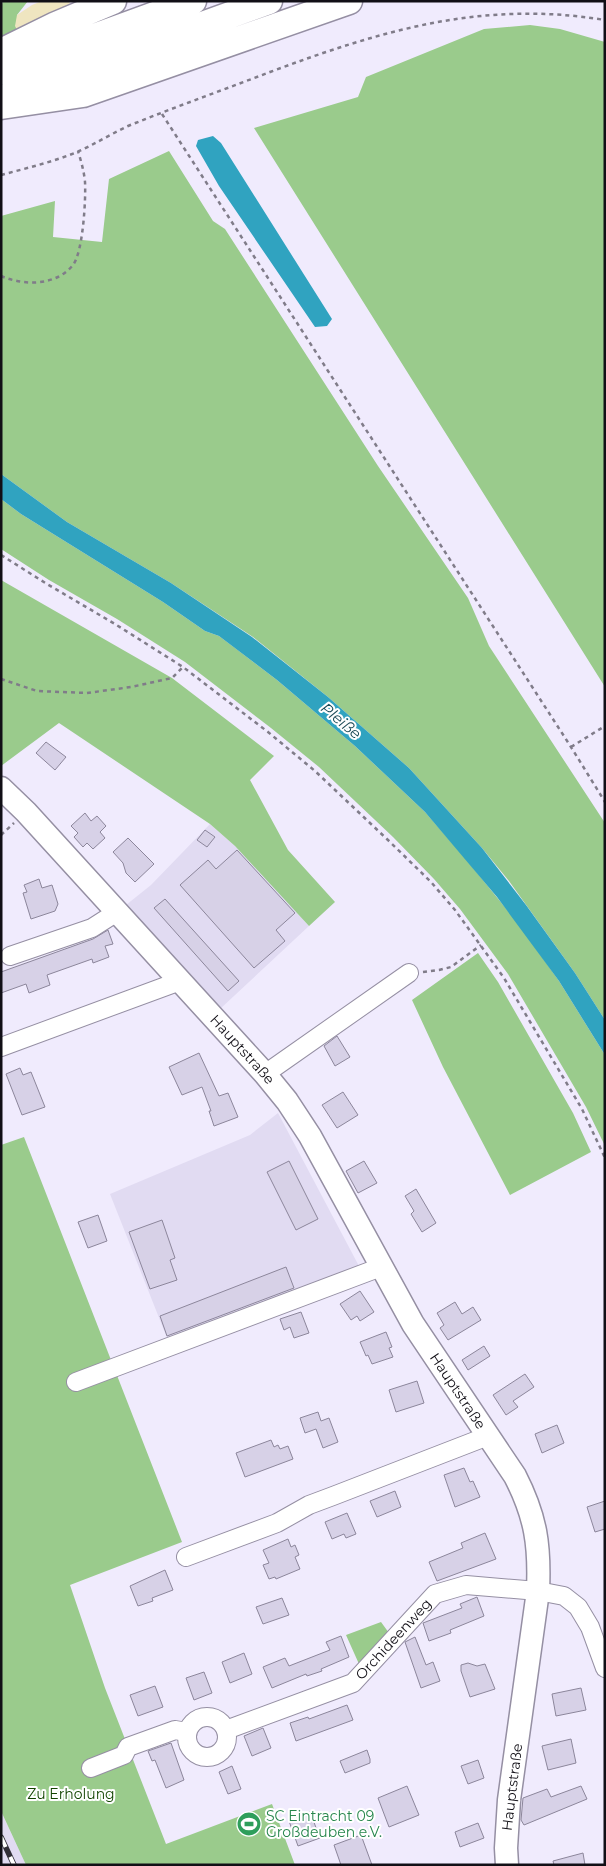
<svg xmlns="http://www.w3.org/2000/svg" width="606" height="1866" viewBox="0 0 606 1866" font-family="Montserrat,sans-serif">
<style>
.built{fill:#e1dbf2}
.green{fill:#9acb8c}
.sand{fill:#efe5c0}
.water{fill:#30a3c0}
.building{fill:#d7d1e7;stroke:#8c869b}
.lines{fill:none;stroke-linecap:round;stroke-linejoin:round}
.minor-casing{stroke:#958fa3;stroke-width:20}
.major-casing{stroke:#958fa3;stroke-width:25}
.highway-casing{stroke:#958fa3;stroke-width:29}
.path{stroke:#807c89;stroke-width:2.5;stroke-dasharray:4 4;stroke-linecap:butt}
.minor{stroke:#fff;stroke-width:18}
.major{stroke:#fff;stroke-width:22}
.highway{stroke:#fff;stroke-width:26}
.rail-casing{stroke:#312e37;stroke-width:5.5}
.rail{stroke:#fff;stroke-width:4;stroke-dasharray:11;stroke-linecap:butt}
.labels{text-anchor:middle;stroke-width:4;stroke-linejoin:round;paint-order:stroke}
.street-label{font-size:14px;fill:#110f16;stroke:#fff}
.park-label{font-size:14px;fill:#124400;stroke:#fff}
.leisure-label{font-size:14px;fill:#27864d;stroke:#fff;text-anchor:start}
.water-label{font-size:15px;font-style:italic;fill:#1a4956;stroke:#fff}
</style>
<rect width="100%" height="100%" fill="#f0ebfd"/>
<path class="built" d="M210,824L235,846L309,926L220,1009L126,905L151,885Z
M278,1113L360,1268L169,1343L110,1194L250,1135Z
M1,1811L5,1820L26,1865H1Z"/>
<path class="green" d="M3,1H28L17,15V30L1,39V7Z
M530,25L560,29L605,42V687L254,128L358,97L366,77L484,29Z
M169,151L213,221L225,229L378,466L468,598L489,646L605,823V1020L575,973L509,881L482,848L409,768L328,697L253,637L171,583L67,522L1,474V216L55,201L53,237L102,242L109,179Z
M1,499L21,514L163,602L205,631L219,636L235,648L277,680L355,746L425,812L465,858L517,922L559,981L605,1055V1146L586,1107L508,974L460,909L434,879L393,837L319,767L271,728L185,662L117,619L49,580L1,549Z
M1,580L172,678L274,756L250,780L288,850L335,902L309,926L235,846L210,824L59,723L1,766Z
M478,953L498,982L573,1113L591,1152L510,1195L443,1067L412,1000Z
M24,1137L182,1542L70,1585L105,1688L166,1844L272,1804L295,1865H26L1,1811V1145Z
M381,1622L389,1633L359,1664L346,1635Z"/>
<path class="sand" d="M42,1H69L71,8L17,30L15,26L17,15L32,5Z"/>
<path class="water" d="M213,136L221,143L332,319L327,326L315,327L219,186L196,146L198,140Z
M1,474L67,522L171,583L252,637L328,697L409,768L482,848L526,905L575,973L605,1020V1055L559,981L497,897L425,812L355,746L277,680L219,636L205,631L163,602L21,514L1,499Z"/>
<path class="building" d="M46,742L66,757L55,770L36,753Z
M85,813L91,821L97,816L106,826L100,832L105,838L93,849L87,843L83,847L74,837L78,833L71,826Z
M205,830L215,837L207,847L197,840Z
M128,838L154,864L135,882L126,873L123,863L113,852Z
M237,850L295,913L276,930L285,941L254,968L180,885L208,860L216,869Z
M39,879L42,888L52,885L58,904L55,911L31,919L23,893L27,892L24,885Z
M165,899L239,981L228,991L154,908Z
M108,930L113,944L105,946L109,957L93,963L92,959L47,975L50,985L29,993L26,984L1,993V972L93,939Z
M337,1036L350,1057L335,1066L324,1046Z
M199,1053L219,1096L228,1093L238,1117L214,1126L209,1111H211L202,1087L182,1095L169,1067Z
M20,1068L23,1075L31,1072L45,1107L22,1115L6,1074Z
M343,1092L358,1115L337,1128L322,1105Z
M289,1161L318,1219L296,1230L267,1172Z
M364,1161L377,1183L358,1193L346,1171Z
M416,1189L436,1223L422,1232L411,1214L414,1211L405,1196Z
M98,1215L107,1241L88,1248L78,1222Z
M162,1220L175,1258L170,1260L177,1280L150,1289L129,1232Z
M286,1267L294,1288L167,1336L160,1316Z
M360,1291L374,1312L360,1321L357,1316L351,1320L340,1304Z
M455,1302L462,1314L473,1307L481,1320L448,1340L440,1328L444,1325L437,1313Z
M301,1312L309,1333L294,1338L290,1327L284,1330L280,1319Z
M386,1332L392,1347L389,1348L393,1357L372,1364L368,1355L366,1356L360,1342Z
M484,1346L490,1356L468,1370L462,1360Z
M525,1374L534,1387L513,1401L518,1407L506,1415L493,1395Z
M417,1381L424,1403L396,1412L389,1390Z
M318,1412L321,1421L329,1418L338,1442L323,1448L316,1429L305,1433L300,1418Z
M557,1425L564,1443L542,1453L535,1434Z
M271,1440L274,1447L278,1445L280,1449L288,1446L293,1459L245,1477L236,1453Z
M464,1468L470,1482L473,1481L480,1497L455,1507L444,1475Z
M395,1491L401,1507L377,1517L370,1501Z
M605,1501V1529L595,1532L587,1507Z
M347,1513L356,1534L346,1538L344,1534L332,1539L325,1522Z
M485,1533L496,1559L437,1581L429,1562L463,1548L461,1543Z
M288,1539L291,1547L295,1545L299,1555L295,1557L300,1569L276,1579L275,1577L269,1579L263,1565L269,1563L263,1550Z
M165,1570L173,1590L152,1598L153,1601L138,1606L130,1586Z
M477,1597L484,1616L450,1630L451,1633L429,1641L423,1623L462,1608L460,1604Z
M282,1598L289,1615L263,1624L256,1607Z
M341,1636L349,1657L321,1669L322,1671L307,1676L306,1674L272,1688L263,1667L285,1658L289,1666L330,1650L326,1642Z
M415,1637L426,1665L433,1662L440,1681L421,1688L405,1642Z
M244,1653L252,1674L230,1683L222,1662Z
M468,1663L477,1666L485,1664L495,1689L470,1697L461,1671V1665Z
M204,1672L212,1693L194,1700L186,1678Z
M155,1686L163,1707L138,1716L130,1695Z
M581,1688L586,1710L556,1716L552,1694Z
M347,1705L353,1720L296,1741L290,1723L308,1717L309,1719Z
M263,1728L271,1748L252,1756L244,1736Z
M571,1739L576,1763L548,1770L542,1746Z
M171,1743L184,1780L166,1788L155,1760L152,1761L148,1751Z
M367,1750L370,1759V1763L345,1773L340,1761Z
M478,1760L484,1778L468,1784L461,1766Z
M232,1766L241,1789L228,1794L219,1772Z
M407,1786L419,1815L389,1827L378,1798Z
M581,1786L587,1799L524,1825L521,1820L523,1798L547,1789L551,1797Z
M310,1812L320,1838L298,1846L289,1821Z
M478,1823L484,1838L460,1847L455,1832Z
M361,1835L372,1865H341L334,1845Z
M583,1853L585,1865H554L553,1861Z"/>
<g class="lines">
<defs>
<g id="minor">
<path d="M10,956L92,928L117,912"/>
<path d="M1,1047L180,981"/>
<path d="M265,1074L409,973"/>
<path d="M76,1382L381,1267"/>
<path d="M186,1557L277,1523L309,1505L333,1496L488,1436"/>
<circle cx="207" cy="1737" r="20"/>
<path id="s1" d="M226,1730L353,1683L435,1594L466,1585L538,1591L564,1596L578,1607L590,1627L605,1668"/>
<path d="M91,1768L124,1755L128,1747L175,1730L187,1732"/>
</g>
<g id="major">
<path id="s2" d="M1,788L26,812L265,1074L287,1101L310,1136L413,1324L515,1476C536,1517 540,1545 538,1591L509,1800L506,1848L507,1865"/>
</g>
<path id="highway" d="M1,52L56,25L113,1
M1,71L193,1
M11,94L269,1
M1,106L83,94L349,1"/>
</defs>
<use href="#minor" class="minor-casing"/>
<use href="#major" class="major-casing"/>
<use href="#highway" class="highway-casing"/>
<path class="path" d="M162,114L571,747L605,802
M1,175C27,168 53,162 77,152C95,144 111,134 128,126C175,107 223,90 270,72C383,30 483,0 605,20
M1,276C24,286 56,286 73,265C83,252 86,199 85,182C84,171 81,161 78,151
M1,555L47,584L115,624L183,667L268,732L315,771L389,841L431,882L455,910L504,978L582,1109L605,1158
M1,679L37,691L87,693L131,687L172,678L183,667
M571,747L605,726
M1,835L14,823
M423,972L439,970L451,967L481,945"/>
<use href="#minor" class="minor"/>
<use href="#major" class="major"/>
<use href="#highway" class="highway"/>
<defs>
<path id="rail" d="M1,1837L14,1865"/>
</defs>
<use href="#rail" class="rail-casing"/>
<use href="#rail" class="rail"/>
</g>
<defs>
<symbol id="stadium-disc" viewBox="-11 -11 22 22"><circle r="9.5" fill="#2e9e5b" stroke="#fff"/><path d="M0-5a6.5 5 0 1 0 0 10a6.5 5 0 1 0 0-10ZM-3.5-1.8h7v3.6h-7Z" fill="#fff"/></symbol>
</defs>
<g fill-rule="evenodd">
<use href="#stadium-disc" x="235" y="1810" width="28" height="28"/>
</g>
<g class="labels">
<g class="street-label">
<text dy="5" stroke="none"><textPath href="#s2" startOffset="356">Hauptstraße</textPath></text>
<text dy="5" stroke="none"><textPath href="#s2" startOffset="761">Hauptstraße</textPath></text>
<text dy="5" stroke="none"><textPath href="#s1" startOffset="195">Orchideenweg</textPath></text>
<text transform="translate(512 1787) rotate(-83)" y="5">Hauptstraße</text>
</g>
<g class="park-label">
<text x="71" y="1799">Zu Erholung</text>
</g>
<g class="leisure-label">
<text x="266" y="1821">SC Eintracht 09<tspan x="266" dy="16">Großdeuben e.V.</tspan></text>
</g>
<g class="water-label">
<text transform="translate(341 721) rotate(40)" y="5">Pleiße</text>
</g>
</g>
<rect width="606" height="1866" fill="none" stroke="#110f16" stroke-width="5"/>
</svg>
